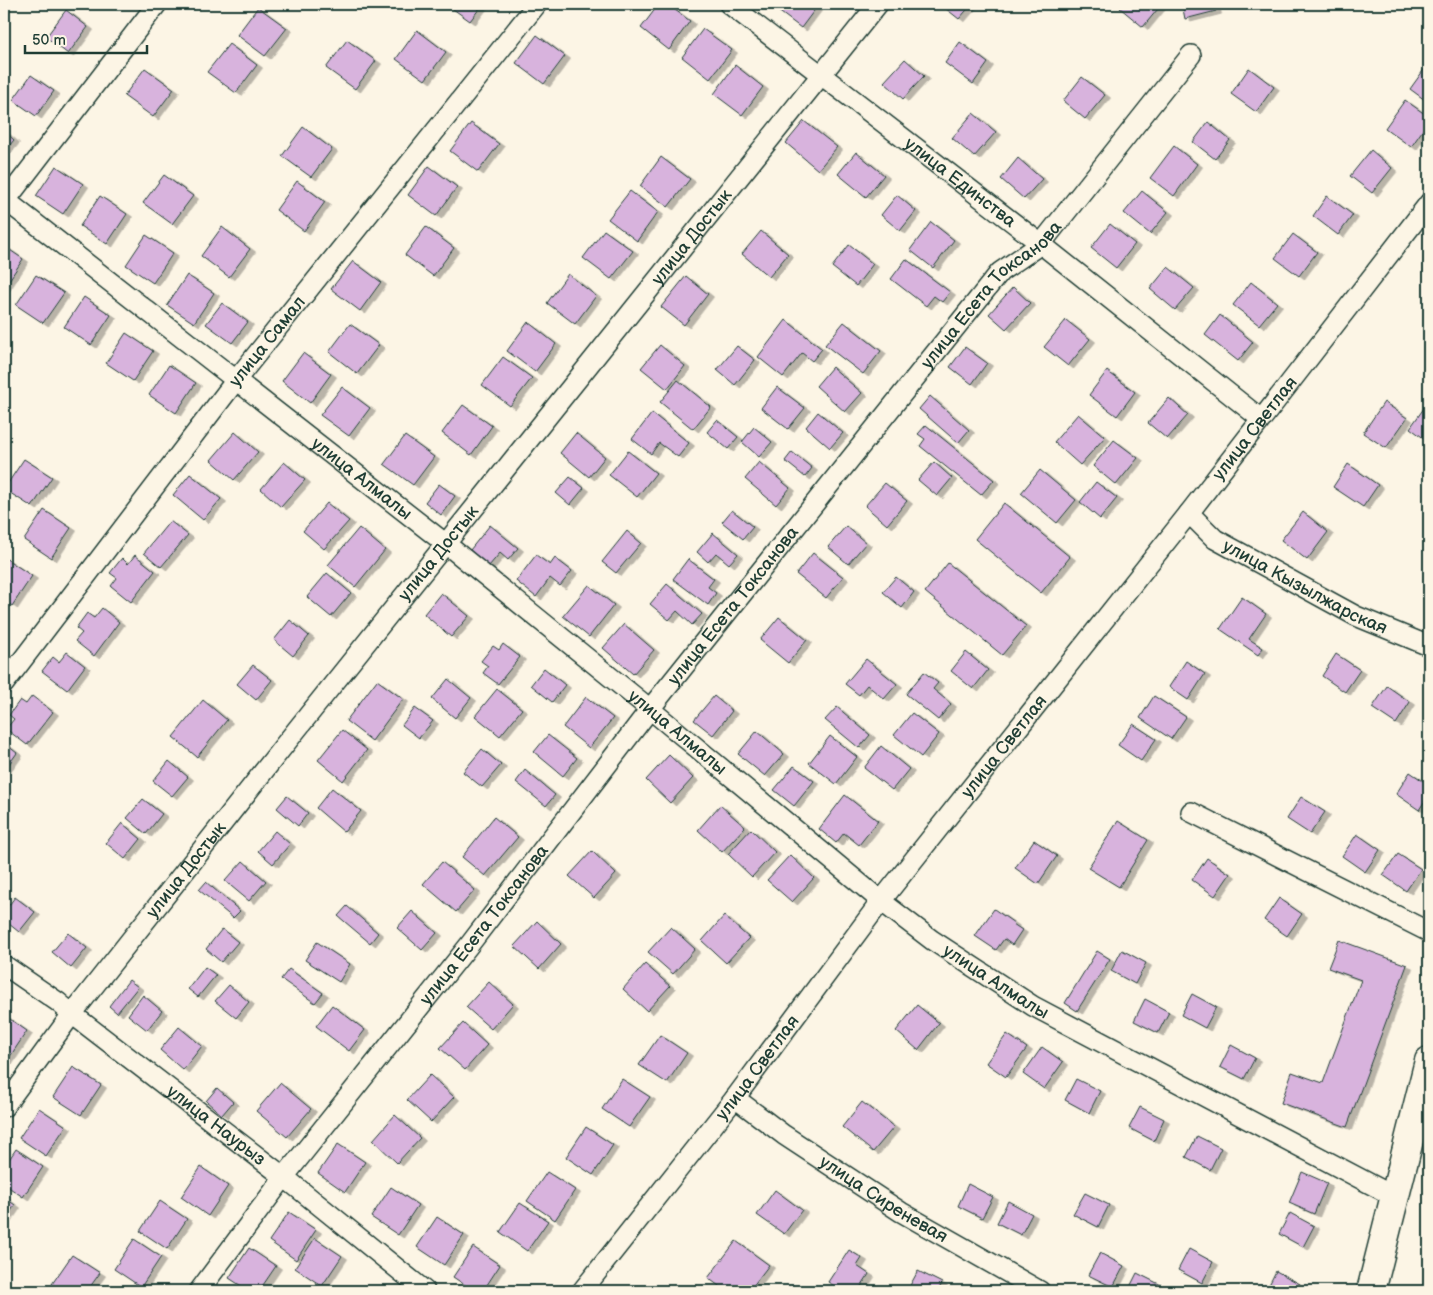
<svg xmlns="http://www.w3.org/2000/svg" width="1433" height="1295" viewBox="0 0 1433 1295" font-family="'Balsamiq Sans',sans-serif">
<style>
.building{fill:#d8b3dd;stroke:#1f3d34;filter:url(#shadow)}
.lines{fill:none;stroke-linecap:round;stroke-linejoin:round}
.minor-casing{stroke:#1f3d34;stroke-width:22}
.secondary-casing{stroke:#1f3d34;stroke-width:31}
.minor{stroke:#fcf5e5;stroke-width:19}
.secondary{stroke:#fcf5e5;stroke-width:28}
.labels{text-anchor:middle;stroke-width:5;stroke-linejoin:round;paint-order:stroke}
.street-label{font-size:18px;fill:#1f3d34;stroke:#fcf5e5}
</style>
<defs>
<filter id="shadow"><feDropShadow dx="5.5" dy="3" stdDeviation="0" flood-color="#0004"/></filter>
</defs>
<rect width="100%" height="100%" fill="#fcf5e5"/>
<filter id="ink" filterUnits="userSpaceOnUse"><feTurbulence type="fractalNoise" baseFrequency=".02" numOctaves="2"/><feDisplacementMap in="SourceGraphic" scale="10" xChannelSelector="R" yChannelSelector="G"/><feConvolveMatrix kernelMatrix="1 2 1 2 8 2 1 2 1" color-interpolation-filters="sRGB"/></filter>
<g filter="url(#ink)">
<path class="building" d="M446,4H483L470,21Z
M659,4H667L690,21L669,50L641,28Z
M775,4H819L801,28L773,7Z
M940,4H972L959,19Z
M1124,4H1162L1143,27L1120,8Z
M1182,4H1214L1216,11L1185,19Z
M258,7L287,28L265,56L237,35Z
M66,10L88,27L68,54L46,37Z
M703,29L732,50L710,79L682,57Z
M417,30L446,52L425,80L396,59Z
M537,35L565,56L544,84L516,63Z
M347,40L376,61L355,89L326,68Z
M960,42L988,63L973,84L945,63Z
M229,44L257,65L236,93L207,72Z
M905,59L924,76L903,99L884,82Z
M1428,64L1429,65V103L1410,89Z
M735,65L763,87L742,115L714,94Z
M145,68L174,89L153,117L124,96Z
M1249,68L1274,87L1256,112L1231,94Z
M31,75L54,91L36,116L13,100Z
M1082,77L1105,95L1085,119L1063,101Z
M1405,100L1429,117V121L1411,147L1385,128Z
M973,113L996,132L974,157L952,138Z
M804,121L837,147L818,170L786,143Z
M1208,122L1230,140L1215,159L1193,142Z
M471,123L499,144L478,172L450,151Z
M303,127L332,149L311,177L282,156Z
M4,131L14,140L4,152Z
M1174,146L1197,164L1174,196L1150,178Z
M1371,150L1392,168L1372,193L1350,176Z
M856,152L884,175L866,197L838,174Z
M661,157L690,179L668,207L640,186Z
M1018,158L1042,179L1024,199L1001,179Z
M56,166L83,184L63,214L36,196Z
M429,166L457,187L436,216L408,195Z
M164,175L193,196L172,224L143,203Z
M297,181L325,202L304,231L276,210Z
M630,191L658,212L637,241L608,219Z
M1142,191L1168,212L1150,234L1124,213Z
M897,195L916,211L900,231L881,215Z
M100,196L127,214L107,244L80,226Z
M1327,196L1353,215L1338,235L1313,216Z
M931,222L954,240L933,268L910,250Z
M1110,224L1135,244L1116,268L1091,248Z
M222,227L250,249L229,277L201,256Z
M426,227L454,248L433,276L405,255Z
M604,230L633,251L611,279L583,258Z
M761,231L788,254L769,277L742,254Z
M1293,234L1317,252L1299,276L1275,258Z
M146,235L173,253L153,283L126,265Z
M849,245L873,264L856,286L832,267Z
M4,246L23,259L4,288Z
M906,259L950,292L942,302L934,296L926,306L891,279Z
M353,261L381,282L360,311L331,289Z
M1168,267L1194,288L1175,310L1150,289Z
M568,274L596,296L575,324L547,303Z
M36,275L64,293L43,323L16,305Z
M187,275L214,293L194,323L167,305Z
M686,276L708,294L684,325L661,307Z
M1251,282L1277,303L1259,325L1233,305Z
M1013,287L1030,303L1006,329L989,314Z
M84,297L111,315L91,345L64,327Z
M222,303L248,322L232,343L206,324Z
M1220,315L1253,342L1238,361L1205,335Z
M786,320L822,349L812,361L802,353L783,377L758,357Z
M1066,320L1090,339L1068,366L1044,347Z
M528,322L556,344L535,372L507,351Z
M844,322L881,351L863,374L825,345Z
M350,324L379,345L357,374L329,352Z
M126,333L153,351L133,381L106,363Z
M660,345L685,366L667,389L641,368Z
M737,346L755,360L735,385L717,370Z
M965,347L987,363L972,384L950,367Z
M303,353L331,374L310,403L282,381Z
M503,357L532,378L510,406L482,385Z
M169,365L196,383L176,413L149,395Z
M832,367L862,393L845,412L816,386Z
M1107,371L1135,392L1117,416L1089,395Z
M678,380L711,407L693,429L660,402Z
M342,387L370,408L349,436L320,415Z
M777,387L805,408L788,429L761,408Z
M930,396L969,430L958,443L919,409Z
M1169,398L1188,415L1167,439L1148,423Z
M1429,401V442L1410,428Z
M1384,402L1407,418L1386,448L1363,433Z
M463,405L492,426L471,455L442,433Z
M818,412L843,433L830,448L806,427Z
M652,413L689,443L678,457L659,443L651,454L632,439Z
M1078,414L1105,437L1080,465L1054,442Z
M717,420L738,437L728,449L707,432Z
M926,425L994,480L981,495L920,446L925,439L918,434Z
M754,427L772,442L759,457L742,442Z
M235,432L258,452L234,480L211,460Z
M576,433L605,457L589,477L560,453Z
M405,436L434,457L413,485L384,464Z
M1114,440L1138,458L1116,485L1093,466Z
M628,451L656,473L637,497L609,475Z
M792,452L812,468L805,477L785,461Z
M24,459L52,477L32,507L4,489Z
M284,462L305,480L281,507L261,489Z
M759,462L790,488L776,505L745,479Z
M934,462L952,478L937,496L918,480Z
M1348,464L1378,485L1363,507L1333,487Z
M1040,470L1076,500L1057,523L1021,493Z
M190,474L221,499L203,520L173,495Z
M570,477L584,488L570,505L556,493Z
M1096,482L1117,498L1100,519L1080,502Z
M885,483L907,501L887,525L865,506Z
M439,484L455,496L441,515L425,502Z
M327,503L349,521L324,549L303,531Z
M1004,503L1070,557L1041,593L975,539Z
M44,510L71,528L51,558L24,540Z
M732,510L753,527L743,539L722,522Z
M1303,512L1328,532L1307,560L1281,540Z
M170,521L188,535L161,567L144,553Z
M490,525L518,548L508,560L500,553L489,566L470,550Z
M846,526L866,543L848,564L828,547Z
M359,528L385,550L355,587L328,565Z
M627,531L641,543L616,573L602,562Z
M713,533L738,554L729,564L716,553L708,562L697,552Z
M813,553L843,577L826,598L796,574Z
M135,555L155,571L131,602L111,586L117,578L110,573L122,558L128,564Z
M536,555L550,565L555,558L572,571L560,586L550,578L536,597L516,581Z
M5,558L32,576L12,606L4,600Z
M688,559L714,579L708,587L716,593L708,605L673,579Z
M948,563L1026,626L1002,655L925,592Z
M327,573L351,593L331,617L307,597Z
M896,577L914,592L902,608L883,592Z
M667,584L702,614L692,625L677,611L669,620L650,604Z
M589,585L614,605L589,637L563,616Z
M441,593L469,616L451,637L424,614Z
M1242,597L1266,614L1249,639L1263,648L1258,655L1220,629Z
M102,608L119,622L94,656L75,641L82,633L76,628L87,613L94,618Z
M779,617L807,640L788,663L760,640Z
M290,620L309,636L293,656L274,640Z
M624,624L654,650L633,674L603,648Z
M503,644L520,657L498,684L483,673L488,666L481,661L493,646L499,650Z
M67,652L85,666L67,690L42,671L53,657L59,662Z
M966,652L988,670L973,689L951,671Z
M1336,654L1360,670L1345,692L1322,676Z
M866,659L897,684L884,699L867,685L859,695L845,684Z
M1186,661L1205,674L1188,700L1169,687Z
M253,665L272,680L256,700L237,684Z
M544,668L565,685L552,702L531,685Z
M924,672L938,683L933,689L951,704L938,720L906,694Z
M448,679L471,698L455,718L432,699Z
M377,680L403,699L372,741L346,721Z
M1387,686L1410,702L1396,724L1372,708Z
M497,689L522,709L500,736L475,716Z
M32,696L53,712L27,745L6,729L14,719L9,715L20,700L26,704Z
M714,696L732,711L713,735L694,720Z
M1154,696L1186,717L1171,739L1140,718Z
M586,697L613,718L589,748L563,727Z
M203,700L227,720L197,757L173,737Z
M837,707L870,735L859,748L825,720Z
M415,708L433,721L419,738L402,725Z
M912,713L939,734L921,757L894,735Z
M1133,724L1156,739L1141,761L1118,745Z
M342,730L367,750L343,781L318,760Z
M757,731L784,754L765,776L738,754Z
M548,735L577,758L563,776L534,752Z
M830,736L857,757L836,784L809,763Z
M4,743L17,753L4,771Z
M881,746L909,769L892,790L864,768Z
M482,749L501,765L482,787L463,772Z
M669,755L693,778L670,803L646,780Z
M169,761L188,777L172,796L153,781Z
M794,766L814,781L794,806L774,790Z
M525,770L555,795L546,806L516,782Z
M1410,772L1429,785V794L1419,810L1396,794Z
M332,788L361,811L344,832L316,808Z
M845,795L878,821L859,845L844,833L836,843L819,829Z
M287,796L308,813L298,826L277,808Z
M1301,797L1325,812L1310,834L1287,819Z
M143,799L162,814L146,834L127,818Z
M720,805L745,827L722,852L698,830Z
M494,817L518,837L485,876L462,857Z
M1118,821L1148,840L1119,887L1088,868Z
M122,823L141,839L125,859L106,843Z
M751,829L775,852L752,877L728,854Z
M275,831L290,844L273,864L258,851Z
M1357,834L1380,850L1365,872L1342,856Z
M1034,840L1057,856L1038,884L1015,868Z
M592,851L616,874L594,898L569,876Z
M1398,854L1421,869L1406,891L1383,875Z
M790,855L814,878L792,902L767,880Z
M1207,858L1230,874L1215,896L1192,880Z
M243,861L266,881L249,901L225,881Z
M442,862L475,890L456,912L423,884Z
M206,882L240,911L233,918L199,890Z
M15,897L35,912L19,932L4,920V912Z
M1279,898L1302,914L1287,936L1264,920Z
M347,906L378,933L370,943L338,916Z
M994,909L1014,923L1013,924L1022,930L1012,945L1004,939L996,950L975,936Z
M412,911L437,933L422,950L397,928Z
M724,916L749,938L726,963L702,941Z
M537,921L561,944L539,969L514,946Z
M671,927L695,949L673,974L648,952Z
M222,929L238,942L221,962L206,949Z
M68,933L87,948L71,968L52,952Z
M1339,940L1407,965L1347,1127L1281,1103L1292,1072L1323,1083L1361,980L1328,968Z
M317,942L350,964L339,982L305,960Z
M1122,950L1146,963L1135,984L1111,971Z
M1097,951L1110,959L1077,1011L1065,1003Z
M645,964L670,986L647,1011L623,989Z
M205,967L216,975L198,997L188,989Z
M289,969L323,993L315,1003L281,979Z
M129,980L138,987L117,1013L109,1006Z
M489,982L513,1004L491,1029L466,1007Z
M229,985L249,1002L236,1018L215,1001Z
M1192,994L1216,1007L1205,1028L1181,1015Z
M143,995L162,1011L147,1030L128,1015Z
M1145,999L1169,1012L1158,1033L1134,1021Z
M332,1005L365,1030L349,1051L316,1026Z
M917,1005L939,1023L918,1050L896,1031Z
M4,1015L27,1031L7,1061L4,1058Z
M463,1023L487,1045L465,1070L440,1048Z
M179,1027L202,1046L183,1070L160,1050Z
M1007,1034L1027,1048L1006,1077L986,1063Z
M660,1035L687,1053L667,1083L639,1065Z
M1231,1045L1255,1058L1244,1079L1220,1067Z
M1042,1047L1063,1062L1044,1089L1023,1074Z
M73,1067L101,1085L81,1115L53,1097Z
M430,1075L454,1097L431,1122L407,1100Z
M622,1079L650,1097L629,1127L602,1109Z
M1076,1079L1100,1091L1089,1113L1065,1100Z
M280,1083L311,1109L287,1137L256,1111Z
M217,1088L233,1102L222,1115L206,1101Z
M862,1102L894,1127L873,1152L842,1127Z
M1140,1107L1164,1119L1154,1141L1129,1128Z
M39,1108L66,1126L46,1156L19,1138Z
M395,1115L420,1138L397,1163L373,1140Z
M586,1127L613,1145L593,1175L566,1157Z
M1197,1136L1221,1148L1210,1170L1186,1157Z
M338,1144L365,1162L345,1192L318,1173Z
M16,1149L43,1167L23,1197L4,1184V1167Z
M201,1167L228,1186L208,1216L181,1197Z
M547,1172L575,1190L555,1220L527,1201Z
M1302,1172L1327,1183L1314,1214L1289,1203Z
M968,1184L993,1197L982,1218L958,1206Z
M391,1187L418,1205L398,1235L371,1217Z
M775,1190L802,1210L784,1234L757,1215Z
M1085,1193L1109,1205L1098,1227L1073,1214Z
M4,1197L15,1205L4,1221Z
M160,1201L187,1219L167,1249L140,1231Z
M1008,1201L1032,1214L1021,1235L997,1223Z
M520,1203L548,1221L527,1251L500,1232Z
M289,1212L316,1230L296,1260L269,1241Z
M1290,1213L1314,1226L1303,1247L1279,1234Z
M437,1217L464,1235L444,1265L417,1247Z
M315,1238L342,1256L322,1286L295,1268Z
M134,1239L161,1257L141,1287L114,1269Z
M736,1241L769,1265L749,1291H726L708,1278Z
M473,1247L500,1265L483,1291H474L453,1277Z
M249,1248L276,1266L259,1291H249L229,1278Z
M1189,1249L1213,1262L1202,1283L1178,1270Z
M849,1250L862,1258L857,1266L869,1274L858,1291H842L828,1282Z
M1100,1253L1124,1266L1113,1287L1088,1275Z
M72,1255L100,1273L87,1291H62L52,1284Z
M918,1271L942,1283L938,1291H907Z
M1276,1271L1300,1284L1296,1291H1266Z
M1137,1273L1161,1285L1158,1291H1128Z"/>
<g class="lines">
<defs>
<g id="minor">
<path id="s1" d="M729,4L1041,244L1261,419"/>
<path id="s2" d="M4,199L446,544L650,709L881,901L932,940L1033,1006L1395,1197"/>
<path d="M4,203L157,4"/>
<path id="s3" d="M1189,513L1215,539L1356,616L1429,646"/>
<path id="s4" d="M4,684L236,380L537,4"/>
<path d="M1191,812L1429,932"/>
<path id="s5" d="M4,965L58,1002L72,1014L284,1177L425,1291"/>
<path id="s6" d="M735,1098L784,1135L901,1212L1040,1291"/>
<path id="s7" d="M4,1107L72,1014L286,743L878,4"/>
<path id="s8" d="M199,1291L284,1177L470,944L650,709L1000,272L1041,244L1191,55"/>
<path id="s9" d="M582,1291L735,1098L881,901L1189,513L1429,203"/>
</g>
<path id="secondary" d="M1371,1291L1429,1061"/>
</defs>
<use href="#minor" class="minor-casing"/>
<use href="#secondary" class="secondary-casing"/>
<use href="#minor" class="minor"/>
<use href="#secondary" class="secondary"/>
</g>
</g>
<g class="labels">
<g class="street-label">
<text dy="6" stroke="none"><textPath href="#s1" startOffset="292">улица Единства</textPath></text>
<text dy="6" stroke="none"><textPath href="#s7" startOffset="1109">улица Достык</textPath></text>
<text dy="6" stroke="none"><textPath href="#s8" startOffset="1274">улица Есета Токсанова</textPath></text>
<text dy="6" stroke="none"><textPath href="#s4" startOffset="432">улица Самал</textPath></text>
<text dy="6" stroke="none"><textPath href="#s9" startOffset="1094">улица Светлая</textPath></text>
<text dy="6" stroke="none"><textPath href="#s2" startOffset="454">улица Алмалы</textPath></text>
<text dy="6" stroke="none"><textPath href="#s7" startOffset="704">улица Достык</textPath></text>
<text dy="6" stroke="none"><textPath href="#s3" startOffset="139">улица Кызылжарская</textPath></text>
<text dy="6" stroke="none"><textPath href="#s8" startOffset="869">улица Есета Токсанова</textPath></text>
<text dy="6" stroke="none"><textPath href="#s2" startOffset="859">улица Алмалы</textPath></text>
<text dy="6" stroke="none"><textPath href="#s9" startOffset="689">улица Светлая</textPath></text>
<text dy="6" stroke="none"><textPath href="#s7" startOffset="299">улица Достык</textPath></text>
<text dy="6" stroke="none"><textPath href="#s8" startOffset="464">улица Есета Токсанова</textPath></text>
<text dy="6" stroke="none"><textPath href="#s2" startOffset="1264">улица Алмалы</textPath></text>
<text dy="6" stroke="none"><textPath href="#s9" startOffset="284">улица Светлая</textPath></text>
<text dy="6" stroke="none"><textPath href="#s5" startOffset="266">улица Наурыз</textPath></text>
<text dy="6" stroke="none"><textPath href="#s6" startOffset="180">улица Сиреневая</textPath></text>
</g>
</g>
<rect width="1433" height="1295" fill="none" stroke="#fcf5e5" stroke-width="20"/>
<rect x="10" y="10" width="1413" height="1275" fill="none" stroke="#1f3d34" stroke-width="2" filter="url(#ink)"/>
<path d="M25 45v8h122v-8" fill="none" stroke="#1f3d34" stroke-width="2.5"/>
<text x="32" y="45" font-size="15" fill="#1f3d34" stroke="#fcf5e5" stroke-width="4" paint-order="stroke">50 m</text>
</svg>
